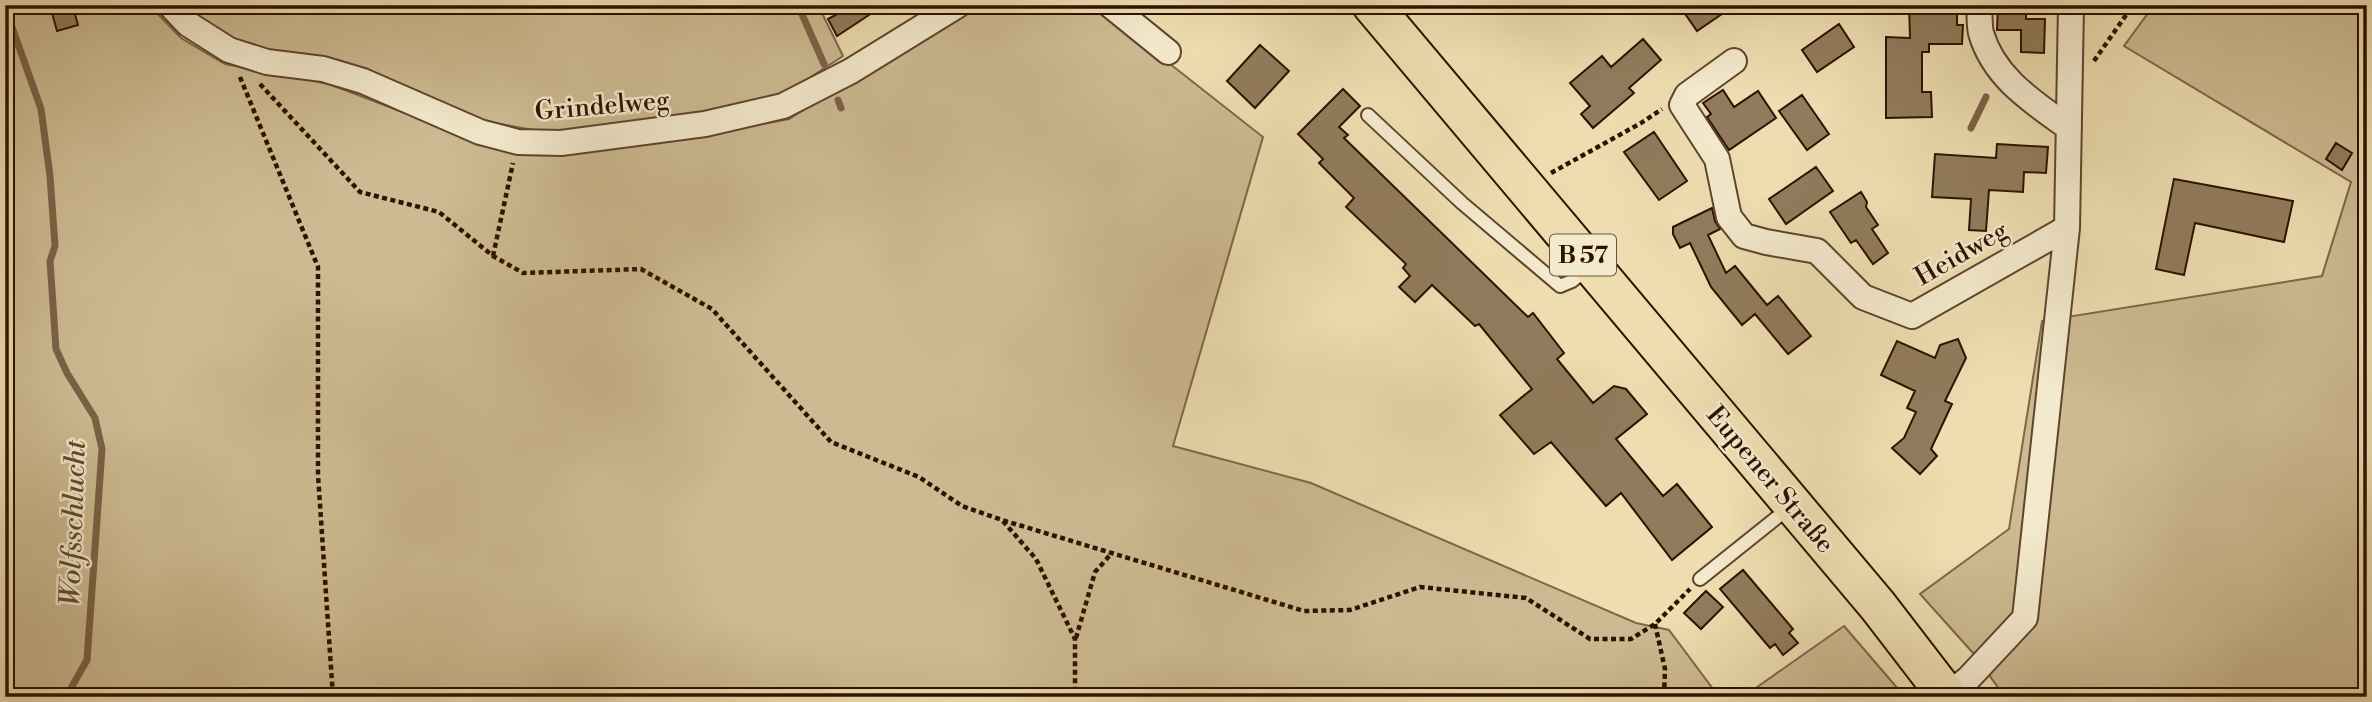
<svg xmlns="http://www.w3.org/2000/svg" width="2372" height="702" viewBox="0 0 2372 702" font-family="'Libre Bodoni',serif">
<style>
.green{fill:#cdba92;stroke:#7e6649;stroke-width:2}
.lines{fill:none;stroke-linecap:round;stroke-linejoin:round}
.stream{stroke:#7a6246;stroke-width:7}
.building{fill:#917b5c;stroke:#2e1100;stroke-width:2}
.lane-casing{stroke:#5e442c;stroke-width:16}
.street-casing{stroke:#5e442c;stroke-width:28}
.primary-casing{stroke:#2e1100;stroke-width:42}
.path{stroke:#2e1100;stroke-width:4.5;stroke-dasharray:5 3.5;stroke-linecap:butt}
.lane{stroke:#f3e9cc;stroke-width:12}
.street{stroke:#f3e9cc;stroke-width:24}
.primary{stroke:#edddb0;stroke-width:38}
.labels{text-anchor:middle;stroke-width:5;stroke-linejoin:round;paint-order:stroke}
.shield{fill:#f3e9cc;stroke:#69523d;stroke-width:2}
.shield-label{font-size:24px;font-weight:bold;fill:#2e1100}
.street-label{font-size:26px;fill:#2e1100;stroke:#f3e9cc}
.water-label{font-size:28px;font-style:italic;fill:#60472e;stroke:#f3e9cc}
</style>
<rect width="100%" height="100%" fill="#edddb0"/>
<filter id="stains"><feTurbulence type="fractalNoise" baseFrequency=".00286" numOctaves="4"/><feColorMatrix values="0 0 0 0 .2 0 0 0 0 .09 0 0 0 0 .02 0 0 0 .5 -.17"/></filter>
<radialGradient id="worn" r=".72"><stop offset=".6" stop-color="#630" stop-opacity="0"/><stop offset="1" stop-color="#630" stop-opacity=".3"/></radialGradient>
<path class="green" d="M5,5H149L181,38L225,64L329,84L497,148L708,134L789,119L972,5H1095L1263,137L1173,446L1311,483L1636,623L1669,630L1719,697H5Z
M185,5H818L843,56L783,95L733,109L548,133L470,118L345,63L233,43Z
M2154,5H2367V697H2005L1973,653L1920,594L2009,529L2042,321L2322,276L2351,182L2124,46Z
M1844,626L1905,697H1743Z"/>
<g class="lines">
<path class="stream" d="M798,5L824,64
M12,27L41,109L50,176L55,246L50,261L56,349L67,373L95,418L102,449L87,660L66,697
M838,100L841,108
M1971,128L1986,97
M1817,697L1818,695"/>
</g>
<path class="building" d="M854,5H884L837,36L828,19Z
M1679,5H1735L1697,31Z
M1909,5H1957V25H1963L1962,44H1929V52H1922V92H1931L1932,117L1886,118V37L1910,38Z
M1998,5H2026V19H2045L2044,53L2021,52V30H1997Z
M73,7L78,25L57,31L52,13Z
M1839,24L1854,47L1817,72L1802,50Z
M1643,39L1661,60L1629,88L1634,93L1593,128L1581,114L1590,106L1570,83L1602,56L1611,67Z
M1260,45L1289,71L1255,108L1227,81Z
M1343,89L1360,106L1339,127L1348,135L1344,138L1528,317L1533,313L1564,353L1557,359L1593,403L1614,386L1626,389L1647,414L1616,439L1663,496L1677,484L1712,527L1672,560L1621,493L1606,506L1551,442L1534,454L1500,415L1532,389L1479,324L1475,326L1432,285L1415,302L1399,287L1410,276L1403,268L1406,264L1346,207L1354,198L1319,163L1323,159L1298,134Z
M1723,90L1734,107L1758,91L1776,118L1729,150L1707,117L1711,114L1703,103Z
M1802,95L1829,134L1807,150L1779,111Z
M1654,132L1687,181L1659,200L1624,152Z
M2336,143L2352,153L2342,170L2326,159Z
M1997,144L2048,147L2046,173L2024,172L2023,192L1989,190L1986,231L1969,230L1971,199L1932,197L1935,154L1996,158Z
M1816,167L1833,191L1786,224L1769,199Z
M2174,179L2293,201L2284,242L2195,223L2184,275L2156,269Z
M1861,192L1867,202L1866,207L1878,225L1872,229L1888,253L1873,264L1856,240L1851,243L1830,212Z
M1712,208L1715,221L1720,229L1708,235L1726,273L1735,266L1767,305L1778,296L1811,336L1788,354L1755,314L1742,325L1711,287L1690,243L1680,248L1673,234V227Z
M1958,339L1966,358L1945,401L1952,404L1931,449L1937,456L1920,474L1892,448L1904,438L1916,412L1907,408L1915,391L1881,375L1897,341L1935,358L1940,345Z
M1743,570L1793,629L1789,633L1798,643L1783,655L1775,644L1770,648L1720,589Z
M1706,591L1723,607L1701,629L1684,613Z"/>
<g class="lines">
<defs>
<path id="lane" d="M1368,115L1462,203L1560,286L1572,281L1588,268
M1700,579L1790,507"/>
<path id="street" d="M170,5L188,24L229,50L267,62L323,69L363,81L480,132L518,142L561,143L705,124L783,106L851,71L958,5
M1110,5L1168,52
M1979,5C1980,14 1979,25 1981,33C1994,78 2033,102 2069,128
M1734,61L1687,95L1682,105L1717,159L1729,217L1744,236L1766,242L1817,251L1863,297L1912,316L2067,228
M1947,695L1968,679L2025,618L2067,228L2071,5"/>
<path id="primary" d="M1372,5L1878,606L1948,697"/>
</defs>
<use href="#lane" class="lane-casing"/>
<use href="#street" class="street-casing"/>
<use href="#primary" class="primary-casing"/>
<path class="path" d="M2094,61L2133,5
M240,77L318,267V475L333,697
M260,84L360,192L439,212L493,256L523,273L641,269L712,309L831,442L919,477L962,506L1002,520L1304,611L1350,610L1420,587L1526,598L1590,639H1631L1655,624L1690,589
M1551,173L1641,123L1662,109
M493,256L513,163
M1003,521L1036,559L1075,639V697
M1655,624L1665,669L1664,697
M1076,638L1095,572L1112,553"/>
<use href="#lane" class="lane"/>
<use href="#street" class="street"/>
<use href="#primary" class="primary"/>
</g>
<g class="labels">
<rect class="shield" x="1550" y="234.5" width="66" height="41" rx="5"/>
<g class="shield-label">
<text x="1583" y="263">B 57</text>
</g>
<g class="street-label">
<text transform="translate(602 105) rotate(-5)" y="9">Grindelweg</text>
<text transform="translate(1961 253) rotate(-30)" y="9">Heidweg</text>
<text transform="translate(1771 479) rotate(50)" y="9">Eupener Straße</text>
</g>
<g class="water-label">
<text transform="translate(72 523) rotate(-88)" y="10">Wolfsschlucht</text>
</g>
</g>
<rect width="2372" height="702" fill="none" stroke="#edddb0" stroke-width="28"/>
<rect x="7" y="7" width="2358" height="688" fill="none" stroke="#2e1100" stroke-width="3.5"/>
<rect x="14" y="14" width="2344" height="674" fill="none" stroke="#2e1100" stroke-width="2"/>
<rect width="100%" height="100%" filter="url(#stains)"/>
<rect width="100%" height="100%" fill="url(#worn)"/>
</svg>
